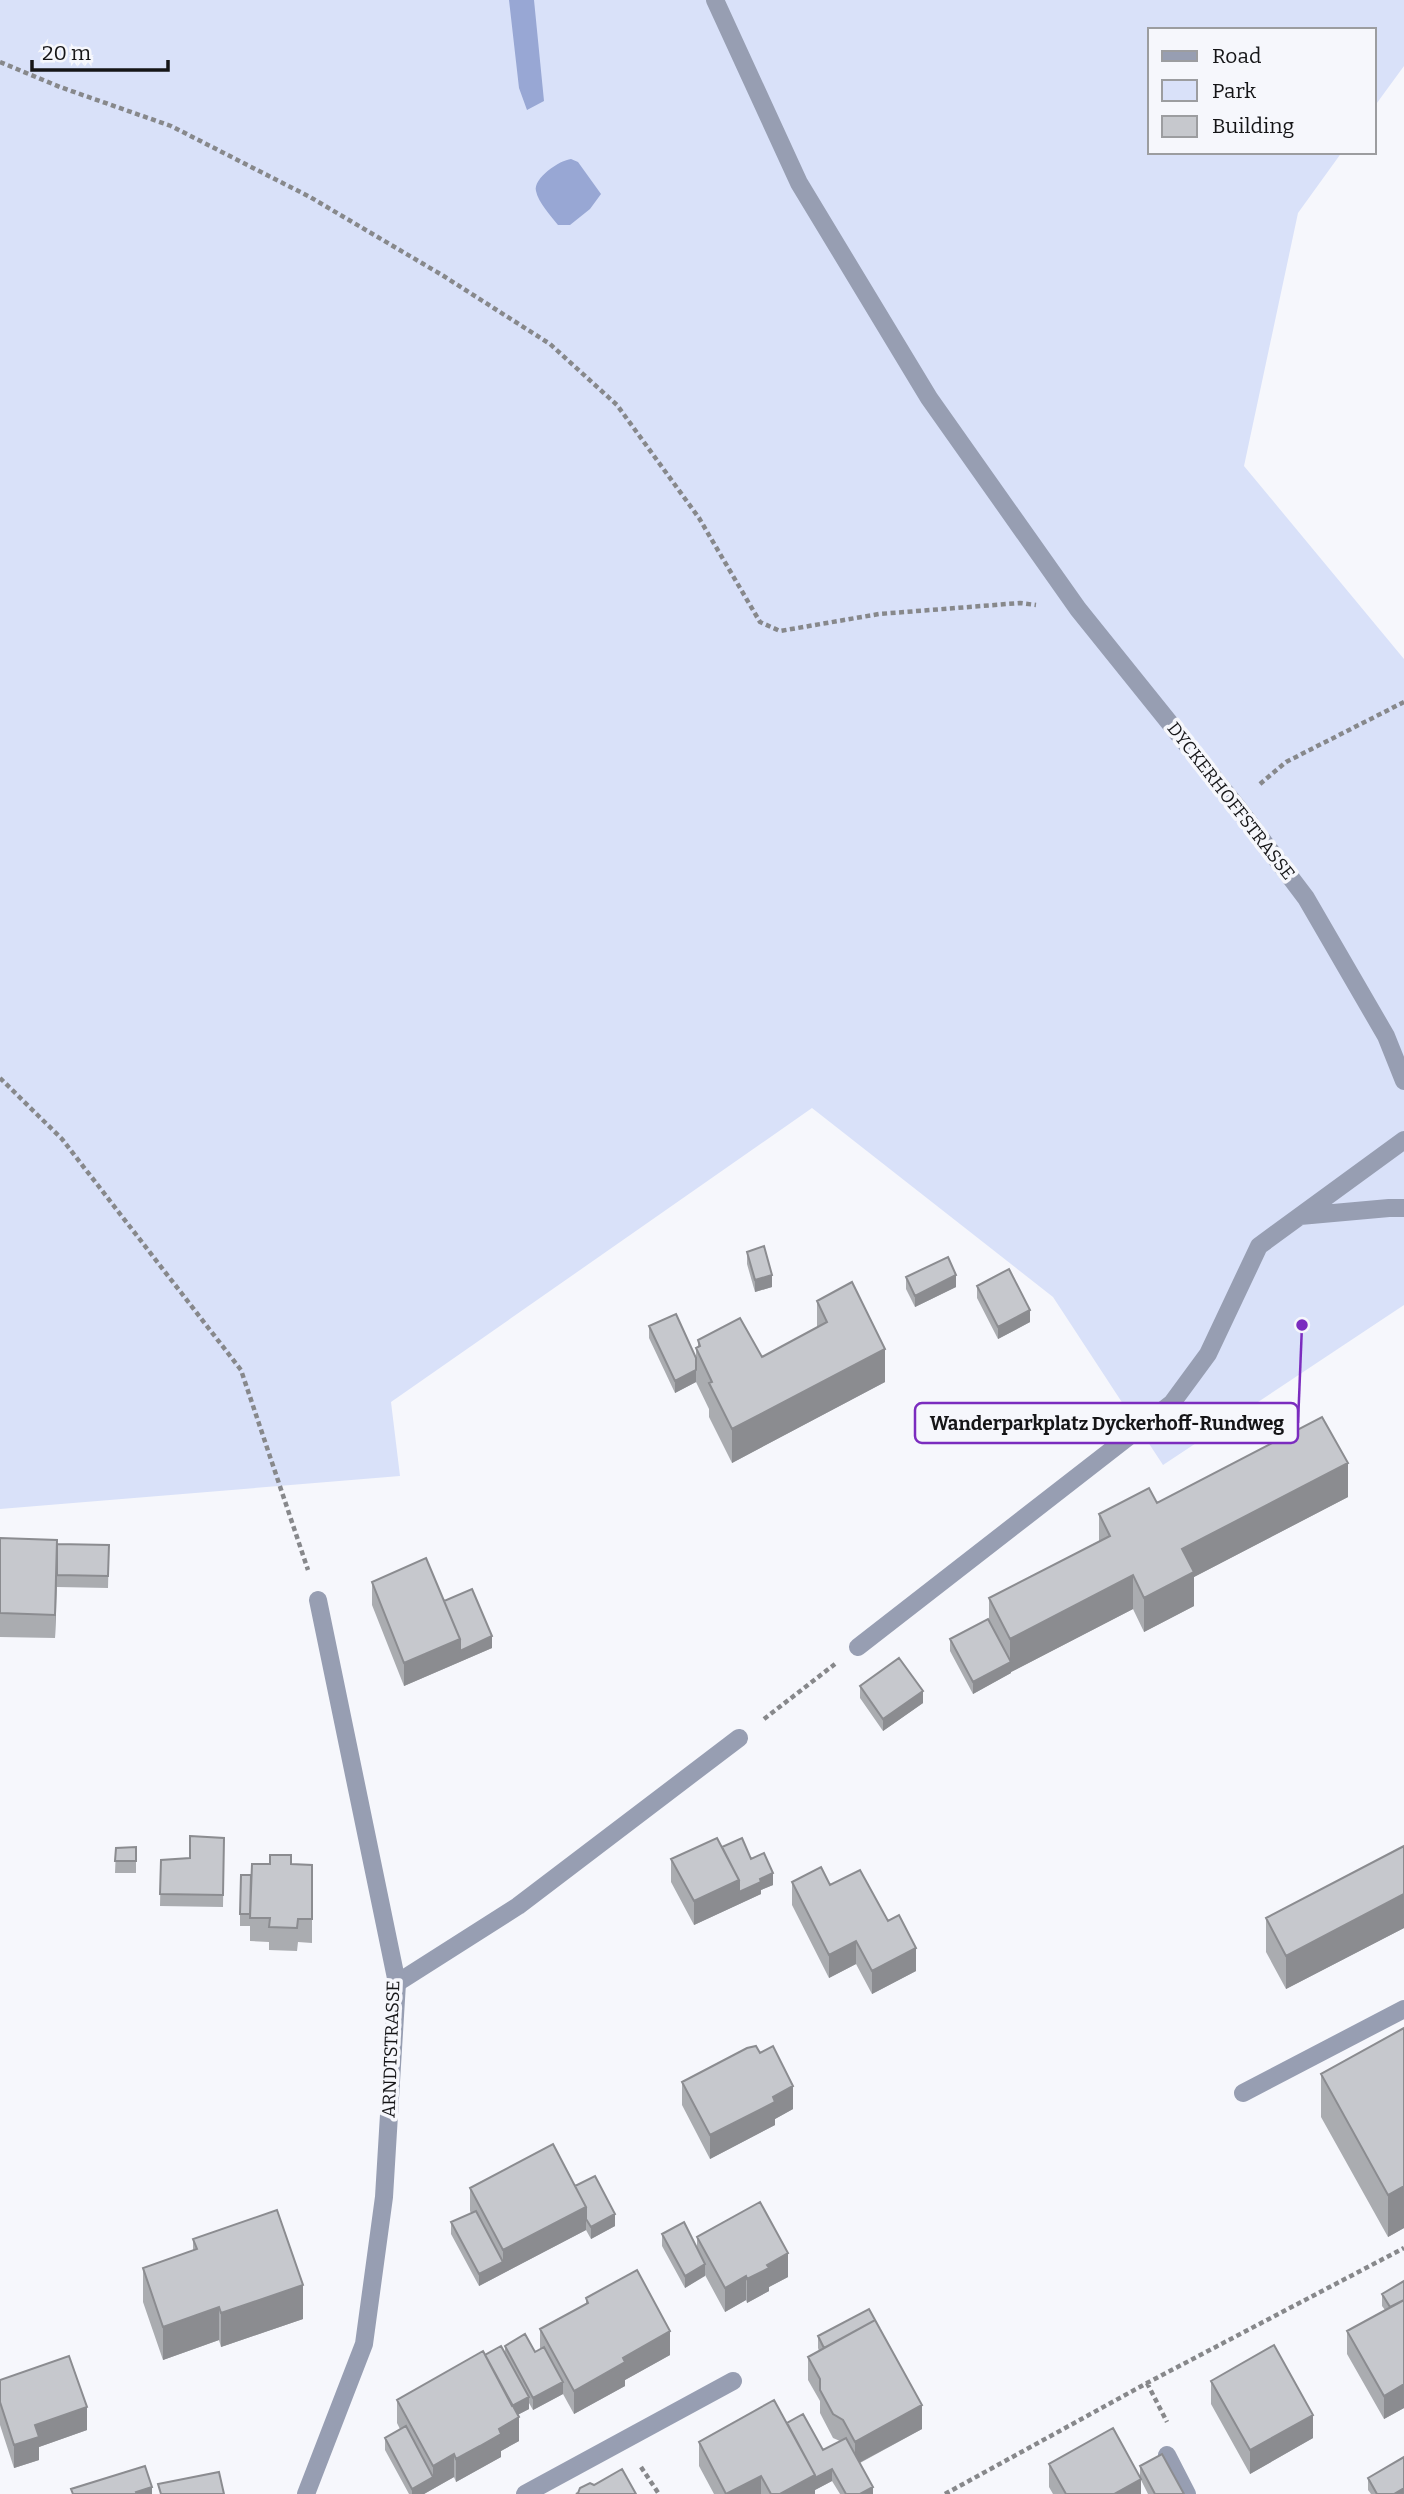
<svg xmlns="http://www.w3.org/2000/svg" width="1404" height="2494" viewBox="0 0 1404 2494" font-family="Bitter,serif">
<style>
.green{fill:#d9e1f9}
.water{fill:#98a7d4}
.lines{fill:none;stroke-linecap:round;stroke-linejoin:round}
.path{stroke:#87888b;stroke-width:4.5;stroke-dasharray:5 3.5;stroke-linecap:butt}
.service{stroke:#979eb2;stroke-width:18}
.minor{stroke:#979eb2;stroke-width:18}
.wall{fill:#aaacb0}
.shaded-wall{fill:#8b8c90}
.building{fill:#c6c8cd;stroke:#8b8c90;stroke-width:2}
.labels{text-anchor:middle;stroke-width:7;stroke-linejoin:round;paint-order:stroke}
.street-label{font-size:18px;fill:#151517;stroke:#f6f7fc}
.leader{fill:none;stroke:#7b2cbf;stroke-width:2.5}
.callout-dot{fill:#7b2cbf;stroke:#f6f7fc;stroke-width:2.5}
.callout{fill:#f6f7fc;stroke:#7b2cbf;stroke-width:2.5}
.callout-label{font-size:19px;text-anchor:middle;font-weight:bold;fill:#151517}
</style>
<rect width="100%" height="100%" fill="#f6f7fc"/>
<path class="green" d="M0,0H1404V66L1374,107V30H1150V152H1342L1298,213L1244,466L1404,659V1305L1163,1465L1053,1297L812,1108L391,1402L400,1476L0,1509Z"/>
<path class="water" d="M509,0H534L544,101L527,110L519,88Z
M571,159L578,162L601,194L590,209L570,225H558C551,216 538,202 536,191C533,178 560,160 571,159Z"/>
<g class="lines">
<path class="path" d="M0,62L60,87L171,126L310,197L442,275L550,344L617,405L699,518L760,622L780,631L879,614L1020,603L1036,605
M1260,784L1286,762L1404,702
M0,1078L62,1139L241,1370L308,1570
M764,1719L835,1664
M1147,2383L1167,2422
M641,2467L659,2494
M945,2494L1147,2383L1404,2248"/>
<path class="service" d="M715,0L799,183L929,398L1078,609L1238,808L1306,898L1386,1036L1404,1081
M1300,1216L1389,1208H1404
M858,1647L1172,1403L1208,1354L1259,1246L1404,1140
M397,1983L518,1906L739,1738
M1243,2093L1404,2009
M1167,2455L1187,2494"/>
<path class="minor" d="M306,2494L364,2344L384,2197L397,1983L318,1600
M525,2494L733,2381"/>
</g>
<path class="wall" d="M747,1252L772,1287L755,1292L747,1264Z
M906,1277L956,1287L915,1307L906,1289Z
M977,1286L1030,1322L998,1339L977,1298Z
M817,1301L885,1382L732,1463L709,1417V1409L696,1382L675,1393L649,1338V1326L696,1358V1348L698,1347V1340L762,1357L817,1328Z
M1348,1497L1194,1577V1606L1144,1632L1133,1609L1011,1672V1673L973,1694L950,1651V1639L989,1620V1598L1099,1541V1514L1157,1503Z
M0,1538L57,1544L109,1545L108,1588L57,1587L55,1638L0,1637Z
M372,1582L444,1601L492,1648L404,1686L372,1605Z
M860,1686L923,1703L883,1731L860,1698Z
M224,1838L223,1907L160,1906L161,1860L190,1858Z
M1404,1846V1928L1286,1989L1266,1952V1918Z
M136,1847V1873H115L116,1848Z
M722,1847L751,1859L773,1885L761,1890V1894L694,1925L671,1882V1859Z
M291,1864L312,1865V1943L298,1942L297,1951L269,1950V1942L250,1941V1926H240V1914L251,1875Z
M792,1882L830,1885L888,1921L916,1971L872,1994L856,1964L829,1978L792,1905Z
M1404,2028V2228L1388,2237L1321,2117V2074Z
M760,2053L793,2109L775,2119V2125L710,2159L682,2105V2082Z
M575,2186L615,2226L591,2239L586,2230L479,2286L451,2234V2222L471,2213L470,2211V2188Z
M662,2234L697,2247V2237L788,2277L769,2287V2291L747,2303L746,2300L725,2312L705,2275L685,2288L662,2246Z
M193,2239L303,2319L221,2347L219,2340L163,2360L143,2302V2268L193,2251Z
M1404,2281V2408L1384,2419L1347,2354V2331L1385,2310L1382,2306V2294Z
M586,2298L670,2355L625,2380V2386L574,2414L563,2394L533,2410L529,2403V2409L517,2415L519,2441L501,2451V2457L456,2482L454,2477L424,2494H409L385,2450V2438L400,2429L397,2423V2400L485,2355L505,2352V2346L535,2352L540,2349V2329L586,2304Z
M818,2336L922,2429L860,2463L873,2494H840L832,2481L815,2490V2494H714L699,2466V2442L787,2423L823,2450L840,2441L833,2438L820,2413V2401L808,2380V2357L819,2351L818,2348Z
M0,2380L87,2430L39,2447V2460L14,2468L0,2425Z
M1211,2381L1313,2438L1250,2474L1211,2404Z
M1049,2464L1140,2477V2466L1184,2494H1148L1141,2480V2494H1053L1049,2487Z
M1368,2478L1404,2494H1371L1368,2490Z"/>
<path class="shaded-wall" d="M772,1275V1287L755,1292V1280Z
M956,1275V1287L915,1307V1296Z
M1030,1310V1322L998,1339V1327Z
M885,1349V1382L732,1463V1429Z
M696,1370V1382L675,1393V1381Z
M1348,1463V1497L1194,1577V1606L1144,1632V1598L1182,1549Z
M57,1540V1563L55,1638V1615Z
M1133,1575V1609L1011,1672V1673L973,1694V1682L1010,1662V1639Z
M492,1636V1648L404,1686V1663L460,1639Z
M923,1691V1703L883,1731V1719Z
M773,1873V1885L761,1890V1894L694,1925V1901L739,1880L760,1879Z
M1404,1894V1928L1286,1989V1956Z
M856,1941V1964L829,1978V1955Z
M916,1948V1971L872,1994V1971Z
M793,2086V2109L775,2119V2125L710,2159V2135L773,2097Z
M1404,2186V2228L1388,2237V2195Z
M586,2207V2230L479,2286V2274L503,2262V2250Z
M615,2214V2226L591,2239V2227Z
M788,2253V2277L769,2287V2291L747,2303V2279L767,2265Z
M705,2264V2276L685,2288V2276Z
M746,2276V2300L725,2312V2288Z
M303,2285V2319L221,2347V2313Z
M219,2307V2340L163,2360V2327Z
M670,2331V2355L625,2380V2386L574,2414V2391L623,2358Z
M563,2382V2394L533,2410V2398Z
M1404,2384V2408L1384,2419V2396Z
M529,2397V2409L508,2420V2408Z
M922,2405V2429L855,2465V2442Z
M87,2407V2430L39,2447V2460L14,2468V2445L35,2425Z
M1313,2415V2438L1250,2474V2450Z
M519,2417V2441L501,2451V2457L456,2482V2459L499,2429Z
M454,2454V2477L424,2494H412V2489L433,2477V2466Z
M832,2469V2481L815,2490V2494H780L815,2475Z
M761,2476V2494H727Z
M1141,2479V2494H1114Z
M152,2487V2494H136V2492Z
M873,2487V2494H860Z
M1404,2488V2494H1394Z"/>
<path class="building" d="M764,1246L772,1275L755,1280L747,1252Z
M948,1257L956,1275L915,1296L906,1277Z
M1009,1269L1030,1310L998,1327L977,1286Z
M852,1282L885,1349L732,1429L709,1383L712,1382L696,1348L700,1346L698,1340L740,1318L762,1357L827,1322L817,1301Z
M676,1314L696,1358V1370L675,1381L649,1326Z
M1322,1417L1348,1463L1182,1549L1194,1572L1144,1598L1133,1575L1010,1639L989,1598L1110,1536L1099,1514L1149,1488L1157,1503Z
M0,1538L57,1540L55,1615L0,1613Z
M57,1544L109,1545L108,1576L57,1575Z
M426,1558L460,1639L404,1663L372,1582Z
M472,1589L492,1636L460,1651V1639L444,1601Z
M988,1619L1011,1662L973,1682L950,1639Z
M899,1658L923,1691L883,1719L860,1686Z
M190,1836L224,1838L223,1895L160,1894L161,1860L190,1858Z
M717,1838L739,1880L694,1901L671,1859Z
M742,1838L751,1859L764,1853L773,1873L760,1879L761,1882L739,1892V1880L722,1847Z
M1404,1846V1894L1286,1956L1266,1918Z
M136,1847V1861H115L116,1848Z
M270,1855H291V1864L312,1865V1919H298L297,1928L269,1927L270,1918H250L252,1864H270Z
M821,1867L830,1885L860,1870L888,1921L899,1915L916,1948L872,1971L856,1941L829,1955L792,1882Z
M241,1875H251L250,1914H240Z
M1404,2028V2186L1388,2195L1321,2074Z
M756,2046L760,2053L773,2046L793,2086L773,2097L775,2102L710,2135L682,2082L747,2048Z
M553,2144L586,2207L503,2250L470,2188Z
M595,2176L615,2214L591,2227L586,2219V2207L575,2186Z
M760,2202L788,2253L767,2265L769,2268L747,2279L746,2276L725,2288L697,2237Z
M277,2210L303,2285L221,2313L219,2307L163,2327L143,2268L197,2249L193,2239Z
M476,2211L503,2262L479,2274L451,2222Z
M684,2222L705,2264L685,2276L662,2234Z
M637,2270L670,2331L623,2358L625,2362L574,2391L540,2329L588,2303L586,2298Z
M1404,2281V2300L1390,2307L1382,2294Z
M1404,2300V2384L1384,2396L1347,2331Z
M869,2309L880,2329L875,2320L824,2348L818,2336Z
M875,2320L922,2405L855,2442L843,2420L833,2414L820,2390V2379L808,2357Z
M525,2334L535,2352L544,2347L563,2382L533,2398L505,2346Z
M1274,2345L1313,2415L1250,2450L1211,2381Z
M501,2346L529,2397L512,2406L485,2355Z
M483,2351L519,2417L499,2429L501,2434L480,2446L456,2459L454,2454L433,2466L397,2400Z
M69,2356L87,2407L35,2425L39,2437L14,2445L0,2402V2380Z
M774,2400L815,2475L780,2494H771L761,2476L726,2494L699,2442Z
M803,2414L823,2450L846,2438L873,2487L860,2494H846L832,2469L815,2478V2475L787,2423Z
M406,2426L433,2477L412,2489L385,2438Z
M1113,2428L1141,2479L1114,2494H1066L1049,2464Z
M1162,2454L1184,2494H1155L1140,2466Z
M1404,2457V2488L1394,2494H1377L1368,2478Z
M145,2466L152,2487L136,2492L137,2494H73L71,2489Z
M622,2469L636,2494H576L578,2493L580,2488L590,2483L594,2485Z
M219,2472L224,2494H161L158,2484Z"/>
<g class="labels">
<g class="street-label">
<text transform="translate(1231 801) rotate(52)" y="6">DYCKERHOFFSTRASSE</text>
<text transform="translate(391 2049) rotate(-88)" y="6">ARNDTSTRASSE</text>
</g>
</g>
<path class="leader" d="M1302 1325L1298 1423"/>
<circle class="callout-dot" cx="1302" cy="1325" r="7"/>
<rect class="callout" x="915" y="1403" width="383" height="40" rx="7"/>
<g class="callout-label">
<text x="1107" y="1430">Wanderparkplatz Dyckerhoff-Rundweg</text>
</g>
<rect x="1148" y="28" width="228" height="126" fill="#f6f7fc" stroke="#9c9da0" stroke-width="2"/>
<rect x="1162" y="51" width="35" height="10" fill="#979eb2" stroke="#9c9da0" stroke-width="2"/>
<text x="1212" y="63" font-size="21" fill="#151517">Road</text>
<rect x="1162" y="80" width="35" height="21" fill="#d9e1f9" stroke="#9c9da0" stroke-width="2"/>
<text x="1212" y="98" font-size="21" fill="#151517">Park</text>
<rect x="1162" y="116" width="35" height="21" fill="#c6c8cd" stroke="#9c9da0" stroke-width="2"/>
<text x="1212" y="133" font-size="21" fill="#151517">Building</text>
<path d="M32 60v10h136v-10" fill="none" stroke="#151517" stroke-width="3.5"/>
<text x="42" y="60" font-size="21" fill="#151517" stroke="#f6f7fc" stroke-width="5" paint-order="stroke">20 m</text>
</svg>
